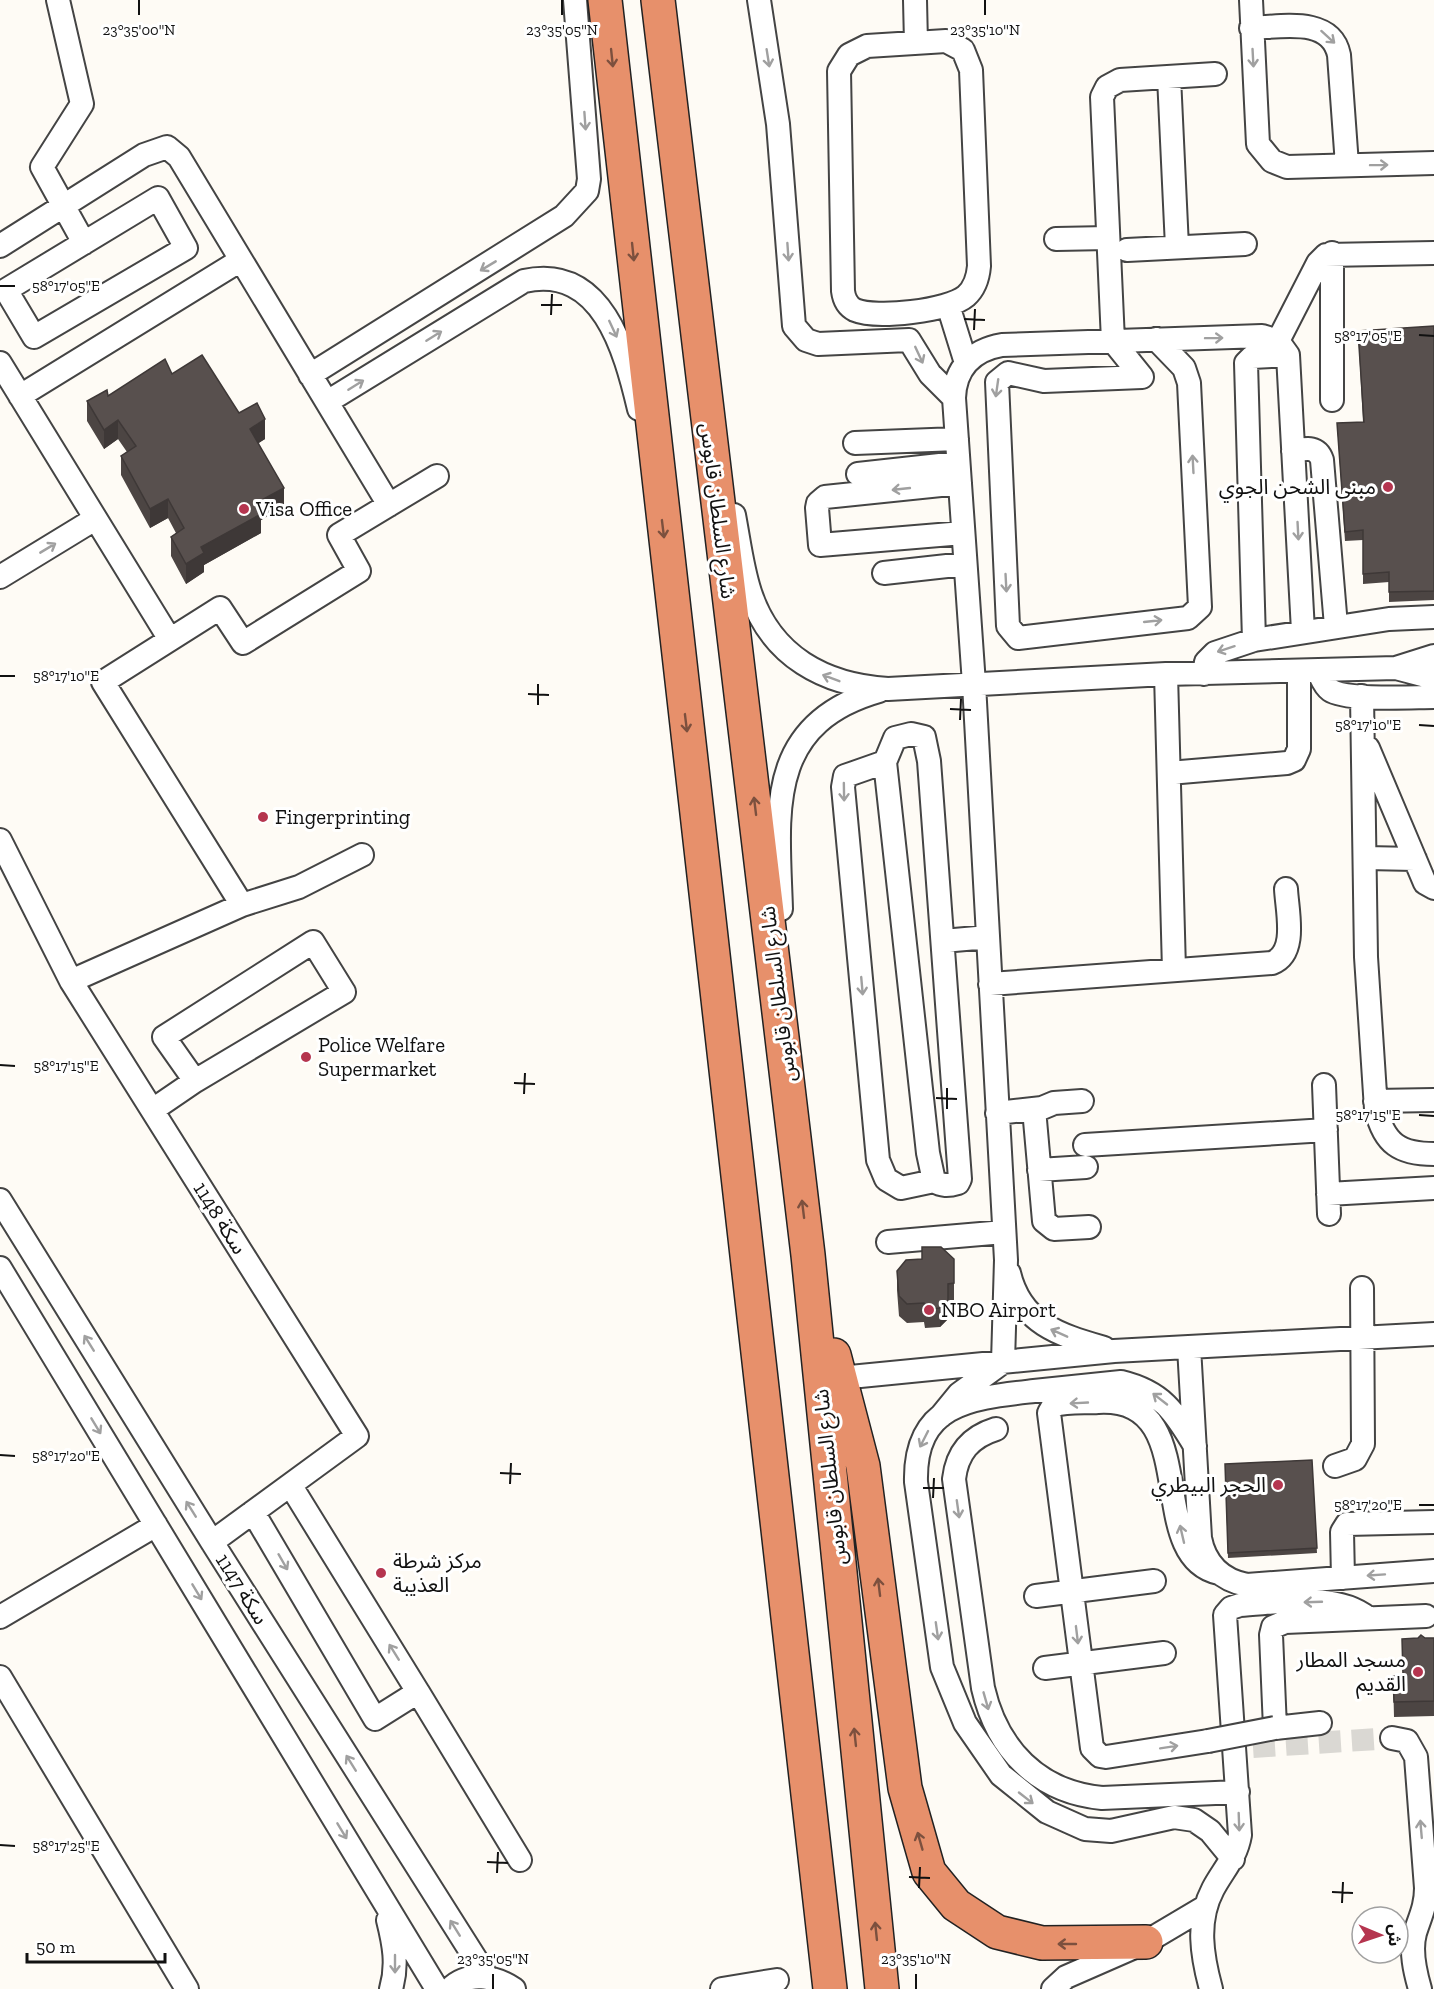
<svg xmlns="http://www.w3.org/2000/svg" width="1434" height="1989" viewBox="0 0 1434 1989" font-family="'Zilla Slab','Noto Sans Arabic',serif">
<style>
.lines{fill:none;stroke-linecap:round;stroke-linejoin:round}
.minor-tunnel{stroke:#dad8d3;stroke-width:22;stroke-dasharray:22 11;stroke-linecap:butt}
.minor-casing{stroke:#444;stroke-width:26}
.highway-casing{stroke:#222;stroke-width:36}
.minor{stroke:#fff;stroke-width:22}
.highway{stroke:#e7906b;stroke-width:33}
.minor-bridge-casing{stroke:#444;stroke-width:26;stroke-linecap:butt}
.minor-bridge{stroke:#fff;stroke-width:22}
.wall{fill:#4c4543}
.shaded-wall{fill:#3e3837}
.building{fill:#58504e;stroke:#3e3837;stroke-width:1.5}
.oneway{stroke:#a0a0a0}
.oneway2{stroke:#7c503e}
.ticks{fill:none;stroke:#111;stroke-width:2}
.poi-dot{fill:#b5354f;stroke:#fff;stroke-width:2}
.labels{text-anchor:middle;stroke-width:6;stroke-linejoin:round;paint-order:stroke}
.poi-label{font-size:21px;fill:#111;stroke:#fff;text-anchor:start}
.street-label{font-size:21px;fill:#111;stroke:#fff}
.ticks-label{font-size:15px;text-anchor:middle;fill:#111;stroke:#fff;stroke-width:6;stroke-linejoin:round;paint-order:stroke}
</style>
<rect width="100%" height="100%" fill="#fefbf5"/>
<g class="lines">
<path class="minor-tunnel" d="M1253,1747L1392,1738"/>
<defs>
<path id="minor" d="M58,0L82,104L42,167L84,243
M759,0L778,124L794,326L806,340L818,344L909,340L930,374L954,398
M915,0L916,43
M1251,0L1258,144L1272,161L1287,167L1434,163
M1251,28C1281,27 1331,16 1339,55L1347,165
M946,41L963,50L971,70L979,266C978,278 975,288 966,296C948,311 876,319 855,310C847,306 844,299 843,291L839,71L849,55L867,46Z
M1169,77L1177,247
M158,198L186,248L34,337L6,290Z
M1056,239L1108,238
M0,246L144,155L167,147L179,157L389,505
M1127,250L1245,244
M948,305L966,363
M1278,341L1318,263L1326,255L1434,253
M0,363L169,638
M310,375L564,216L587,191L589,179L575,0
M1142,377L1044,381L1008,373L997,382L1008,626L1018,638L1188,618L1200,607L1189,383L1184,368L1156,339
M1142,377L1113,341L1102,97L1107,87L1120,80L1215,74
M20,396L241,260
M1332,400V253
M327,402L524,281C602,264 625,350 639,409
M855,443L957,439
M1293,451C1305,449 1317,445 1322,460L1336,626
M858,474L958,463
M960,483L825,497L818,503L817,508L820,545L963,533
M734,515C739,541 742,568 750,592C771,657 825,685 888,689L1166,674L1396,668L1434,656
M884,573L965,564
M0,577L95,519
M1254,640L1246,363L1252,357L1288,355
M1396,668L1434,678
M1318,671C1321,677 1324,686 1330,690C1346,701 1412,697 1434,697
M1166,674L1174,970
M1204,674L1206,662L1215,653L1254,640L1389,619L1434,617
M1362,696L1366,957L1376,1109C1384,1144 1400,1154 1434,1154
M911,734L924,737L929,761L960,1179L958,1183C948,1186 942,1186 934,1181L928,1153L885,762L895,738Z
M1368,748L1425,883L1434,888
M885,762L845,776L843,787L878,1160L886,1179L901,1188L934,1181
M1169,773L1287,763L1294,760L1299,749V672
M0,840L71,981L357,1436L212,1542
M1366,858L1415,859
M242,905L103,682L220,608L243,643L359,571L339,535L437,476
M781,909C778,813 764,724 879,691
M943,941L988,937
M71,981L242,905L299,887L362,855
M990,984L1272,963C1298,953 1287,911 1286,889
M1324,1085L1329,1214
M1375,1101L1434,1100
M154,1109L195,1081L344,992L313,942L164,1037L195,1081
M1034,1109L1044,1221L1054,1229L1089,1227
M997,1113L1042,1108L1054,1103L1082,1101
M1085,1145L1326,1130
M1039,1170L1086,1167
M1328,1194L1434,1188
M0,1200L212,1542L487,1977
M888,1242L1004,1232
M0,1268L437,1989
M1009,1273C1021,1324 1060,1335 1104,1348
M1189,1347L1200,1538C1205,1564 1221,1580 1247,1585L1434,1571
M840,1378L1114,1351L1434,1334
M941,1416L959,1394L1003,1362L1006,1260L974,684L954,398C955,368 973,350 1002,345L1262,336L1278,341L1288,355L1303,631
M996,1429C970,1437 957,1453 954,1479L983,1688C997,1749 1038,1792 1102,1798L1238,1792
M1195,1446C1174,1411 1162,1392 1121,1382C1092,1385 1063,1388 1034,1391C972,1398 914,1402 916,1482L942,1667L965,1723L1001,1775L1047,1812L1085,1829L1111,1831L1174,1817L1194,1820L1210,1831L1233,1859
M1335,1466L1355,1459L1363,1444L1362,1288
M253,1512L375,1719L418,1692L291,1486
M1343,1578L1342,1532L1347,1524L1434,1522
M1036,1596L1154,1581
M0,1617L156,1525
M1045,1668L1164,1653
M0,1677L187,1989
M418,1692L520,1860
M1320,1723L1275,1728L1271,1635L1273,1627L1285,1622L1426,1616
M1392,1738L1407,1741L1416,1757L1426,1888C1426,1906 1420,1917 1415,1933C1410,1951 1415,1972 1420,1989
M1208,1741L1106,1757L1100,1756L1092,1748L1049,1413L1053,1406C1065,1401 1084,1403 1098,1402C1206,1396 1142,1556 1219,1573
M388,1920C394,1944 398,1965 391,1989
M450,1989C468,1971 495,1976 514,1989
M722,1989L777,1980
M1053,1989L1066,1977L1146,1942L1205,1907
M1211,1989C1202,1956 1196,1921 1213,1889C1223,1870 1236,1858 1240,1835L1225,1615L1231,1608L1240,1605C1279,1603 1336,1592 1368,1618"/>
<path id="highway" d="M605,0L830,1989
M658,0L808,1255L882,1989
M834,1355L863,1466L905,1788L929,1872L956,1905L997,1932L1042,1943L1146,1942"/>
</defs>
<use href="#minor" class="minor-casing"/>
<use href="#highway" class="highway-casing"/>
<use href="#minor" class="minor"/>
<use href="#highway" class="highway"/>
<defs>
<path id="minor-bridge" d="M1208,1741L1275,1728"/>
</defs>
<use href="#minor-bridge" class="minor-bridge-casing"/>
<use href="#minor-bridge" class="minor-bridge"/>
</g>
<path class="wall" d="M1434,326V600L1389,602V582L1363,584V540L1345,541L1337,423L1363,422L1358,331Z
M172,374L239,413L265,439L258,443L284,507L261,520V533L204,565V572L186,584L171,556V537L176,533L168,518L150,528L121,475V456L127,452L118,439L104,449L87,421V401L108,396Z
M922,1247L954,1259V1303H948V1319L940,1327L925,1328L924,1322L907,1323L899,1316L897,1290V1271L922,1259Z
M1312,1460L1317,1553L1228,1558L1225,1464Z
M1425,1638H1434V1716L1394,1717L1393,1676L1403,1675Z"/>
<path class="shaded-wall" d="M265,419V439L250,449V429Z
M118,420V439L104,449V430Z
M284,488V507L261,520V533L204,565V572L186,584V564L201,547L254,504Z
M168,499V518L150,528V509Z
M948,1300V1319L940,1327V1308Z"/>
<path class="building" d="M1434,326V591L1389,592V572L1363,574V530L1345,532L1337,423L1364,422L1358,331Z
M202,355L239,413L257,403L265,419L250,429L284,488L254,504L261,514L201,547L204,553L186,564L171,537L184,528L168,499L150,509L121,456L136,446L118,420L104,430L87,401L107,390L108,396L165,359L172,374Z
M922,1247H941L954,1259V1283L948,1284V1300L940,1308L925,1309L924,1303L907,1304L899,1296L897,1271L906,1260L922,1259Z
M1312,1460L1317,1548L1228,1553L1225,1464Z
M1421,1635L1425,1638H1434V1701L1394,1702L1393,1676L1403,1675L1402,1639L1418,1638Z"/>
<defs><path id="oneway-shaft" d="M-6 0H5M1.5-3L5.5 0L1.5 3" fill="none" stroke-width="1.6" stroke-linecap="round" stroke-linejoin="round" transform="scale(1.5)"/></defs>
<g class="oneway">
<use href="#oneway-shaft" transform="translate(1328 37) rotate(42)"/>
<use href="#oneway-shaft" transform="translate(768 58) rotate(81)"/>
<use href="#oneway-shaft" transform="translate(1253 58) rotate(87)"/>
<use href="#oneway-shaft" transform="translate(585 121) rotate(86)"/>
<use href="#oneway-shaft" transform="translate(1379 165) rotate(-1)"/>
<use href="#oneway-shaft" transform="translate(788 252) rotate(86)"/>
<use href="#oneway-shaft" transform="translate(488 266) rotate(149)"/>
<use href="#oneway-shaft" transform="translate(613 329) rotate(65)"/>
<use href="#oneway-shaft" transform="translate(434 336) rotate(-32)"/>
<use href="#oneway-shaft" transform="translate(1214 338) rotate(-1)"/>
<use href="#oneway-shaft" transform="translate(919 355) rotate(65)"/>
<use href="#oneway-shaft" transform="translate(356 385) rotate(-32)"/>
<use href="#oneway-shaft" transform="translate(997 388) rotate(98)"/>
<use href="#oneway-shaft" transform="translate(1193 464) rotate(-93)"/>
<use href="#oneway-shaft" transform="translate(901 489) rotate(174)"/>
<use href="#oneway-shaft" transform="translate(1298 531) rotate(87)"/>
<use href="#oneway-shaft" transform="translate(48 548) rotate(-31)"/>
<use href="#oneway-shaft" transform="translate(1006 583) rotate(87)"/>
<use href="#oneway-shaft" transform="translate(1153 621) rotate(-6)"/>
<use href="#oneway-shaft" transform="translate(1226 649) rotate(162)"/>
<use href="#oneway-shaft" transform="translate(831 678) rotate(-159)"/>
<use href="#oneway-shaft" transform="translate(844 792) rotate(89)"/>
<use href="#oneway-shaft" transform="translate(862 986) rotate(85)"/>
<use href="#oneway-shaft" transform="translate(1059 1333) rotate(-156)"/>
<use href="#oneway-shaft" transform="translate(89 1343) rotate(-122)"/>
<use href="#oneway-shaft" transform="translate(1160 1399) rotate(-142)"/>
<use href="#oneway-shaft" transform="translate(1079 1403) rotate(177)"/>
<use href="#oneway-shaft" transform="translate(96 1426) rotate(59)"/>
<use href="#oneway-shaft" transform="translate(924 1439) rotate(117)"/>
<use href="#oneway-shaft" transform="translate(191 1509) rotate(-122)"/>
<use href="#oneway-shaft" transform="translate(958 1509) rotate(82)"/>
<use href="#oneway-shaft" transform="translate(1182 1534) rotate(-103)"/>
<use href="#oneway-shaft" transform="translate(283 1562) rotate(60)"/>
<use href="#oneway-shaft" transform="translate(1376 1575) rotate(176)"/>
<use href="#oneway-shaft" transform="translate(197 1592) rotate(59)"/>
<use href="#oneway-shaft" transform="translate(1313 1602) rotate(178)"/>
<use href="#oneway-shaft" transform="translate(937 1631) rotate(82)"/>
<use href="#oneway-shaft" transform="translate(1077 1635) rotate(83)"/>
<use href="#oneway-shaft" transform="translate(394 1652) rotate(-122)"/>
<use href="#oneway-shaft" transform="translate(986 1701) rotate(74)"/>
<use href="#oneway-shaft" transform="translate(1169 1747) rotate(-9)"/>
<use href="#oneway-shaft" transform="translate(351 1763) rotate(-122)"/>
<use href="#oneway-shaft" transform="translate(1026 1798) rotate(38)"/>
<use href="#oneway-shaft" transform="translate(1239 1822) rotate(88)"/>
<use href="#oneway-shaft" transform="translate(1421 1829) rotate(-95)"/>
<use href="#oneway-shaft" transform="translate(342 1831) rotate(59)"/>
<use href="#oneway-shaft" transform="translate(455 1928) rotate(-122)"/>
<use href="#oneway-shaft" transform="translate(395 1964) rotate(90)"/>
</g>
<g class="oneway2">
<use href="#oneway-shaft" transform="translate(612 58) rotate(84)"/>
<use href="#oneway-shaft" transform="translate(633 252) rotate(84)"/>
<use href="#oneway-shaft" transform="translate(663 529) rotate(83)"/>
<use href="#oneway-shaft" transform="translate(686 723) rotate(83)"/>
<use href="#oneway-shaft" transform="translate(755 806) rotate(-97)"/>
<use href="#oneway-shaft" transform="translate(803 1209) rotate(-97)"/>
<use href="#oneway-shaft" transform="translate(879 1587) rotate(-97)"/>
<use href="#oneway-shaft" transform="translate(855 1737) rotate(-96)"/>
<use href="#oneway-shaft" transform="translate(920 1841) rotate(-106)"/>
<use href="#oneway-shaft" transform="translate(876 1931) rotate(-96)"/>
<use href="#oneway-shaft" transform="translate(1067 1944) rotate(-180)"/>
</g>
<path class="ticks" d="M139,15V0M562,15V0M985,15V0M0,286H15M541,305H562M551,315L552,294M964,319L985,320M974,330L975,309M1419,335L1434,336M0,676H15M528,694L549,695M538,705V684M950,709L971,710M960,720L961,699M1419,725L1434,726M0,1065L15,1066M514,1083L535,1084M524,1094L525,1073M936,1098L957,1099M947,1109V1088M1419,1115L1434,1116M0,1455L15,1456M500,1473L521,1474M510,1484L511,1463M923,1488H944M933,1498L934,1478M1419,1505H1434M0,1845L15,1846M487,1862L508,1863M497,1873L498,1852M909,1877L930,1878M919,1888L920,1867M1332,1892L1353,1893M1342,1903L1343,1882M493,1989V1974M916,1989V1974"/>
<g class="poi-dot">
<circle cx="1388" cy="487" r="6"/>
<circle cx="244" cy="509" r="6"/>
<circle cx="263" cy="817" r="6"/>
<circle cx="306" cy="1057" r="6"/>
<circle cx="929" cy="1310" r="6"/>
<circle cx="1278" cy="1485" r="6"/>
<circle cx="381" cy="1573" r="6"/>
<circle cx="1418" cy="1672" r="6"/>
</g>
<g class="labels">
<g class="poi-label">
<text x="1376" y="494" text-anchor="end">مبنى الشحن الجوي</text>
<text x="256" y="516">Visa Office</text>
<text x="275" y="824">Fingerprinting</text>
<text x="318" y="1052">Police Welfare<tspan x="318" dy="24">Supermarket</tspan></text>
<text x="941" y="1317">NBO Airport</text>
<text x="1266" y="1492" text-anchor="end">الحجر البيطري</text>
<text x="393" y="1568">مركز شرطة<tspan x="393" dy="24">العذيبة</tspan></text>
<text x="1406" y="1667" text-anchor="end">مسجد المطار<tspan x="1406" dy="24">القديم</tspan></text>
</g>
<g class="street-label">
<text transform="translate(718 511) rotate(83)" y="7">شارع السلطان قابوس</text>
<text transform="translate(778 994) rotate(-97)" y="7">شارع السلطان قابوس</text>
<text transform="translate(220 1218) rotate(58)" y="7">سكة 1148</text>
<text transform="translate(830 1477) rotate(-96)" y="7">شارع السلطان قابوس</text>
<text transform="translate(242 1589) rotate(58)" y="7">سكة 1147</text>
</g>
</g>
<g class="ticks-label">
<text x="139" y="35">23°35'00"N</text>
<text x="562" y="35">23°35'05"N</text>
<text x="985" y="35">23°35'10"N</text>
<text x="66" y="291">58°17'05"E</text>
<text x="1368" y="341">58°17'05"E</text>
<text x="66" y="681">58°17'10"E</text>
<text x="1368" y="730">58°17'10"E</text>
<text x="66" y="1071">58°17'15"E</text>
<text x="1368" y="1120">58°17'15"E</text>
<text x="66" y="1461">58°17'20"E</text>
<text x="1368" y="1510">58°17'20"E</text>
<text x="66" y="1851">58°17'25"E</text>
<text x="493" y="1964">23°35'05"N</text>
<text x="916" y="1964">23°35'10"N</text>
</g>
<g transform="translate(1380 1935) rotate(92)"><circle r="28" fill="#ffffff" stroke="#a0a0a0" stroke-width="1.5"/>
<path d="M0-4.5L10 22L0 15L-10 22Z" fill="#b5354f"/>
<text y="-9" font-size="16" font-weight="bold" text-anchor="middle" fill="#111111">ش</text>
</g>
<path d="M27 1953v9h138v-9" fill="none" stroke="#111111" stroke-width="3"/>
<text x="36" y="1953" font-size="18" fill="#111111" stroke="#ffffff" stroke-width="4.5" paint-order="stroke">50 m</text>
</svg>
